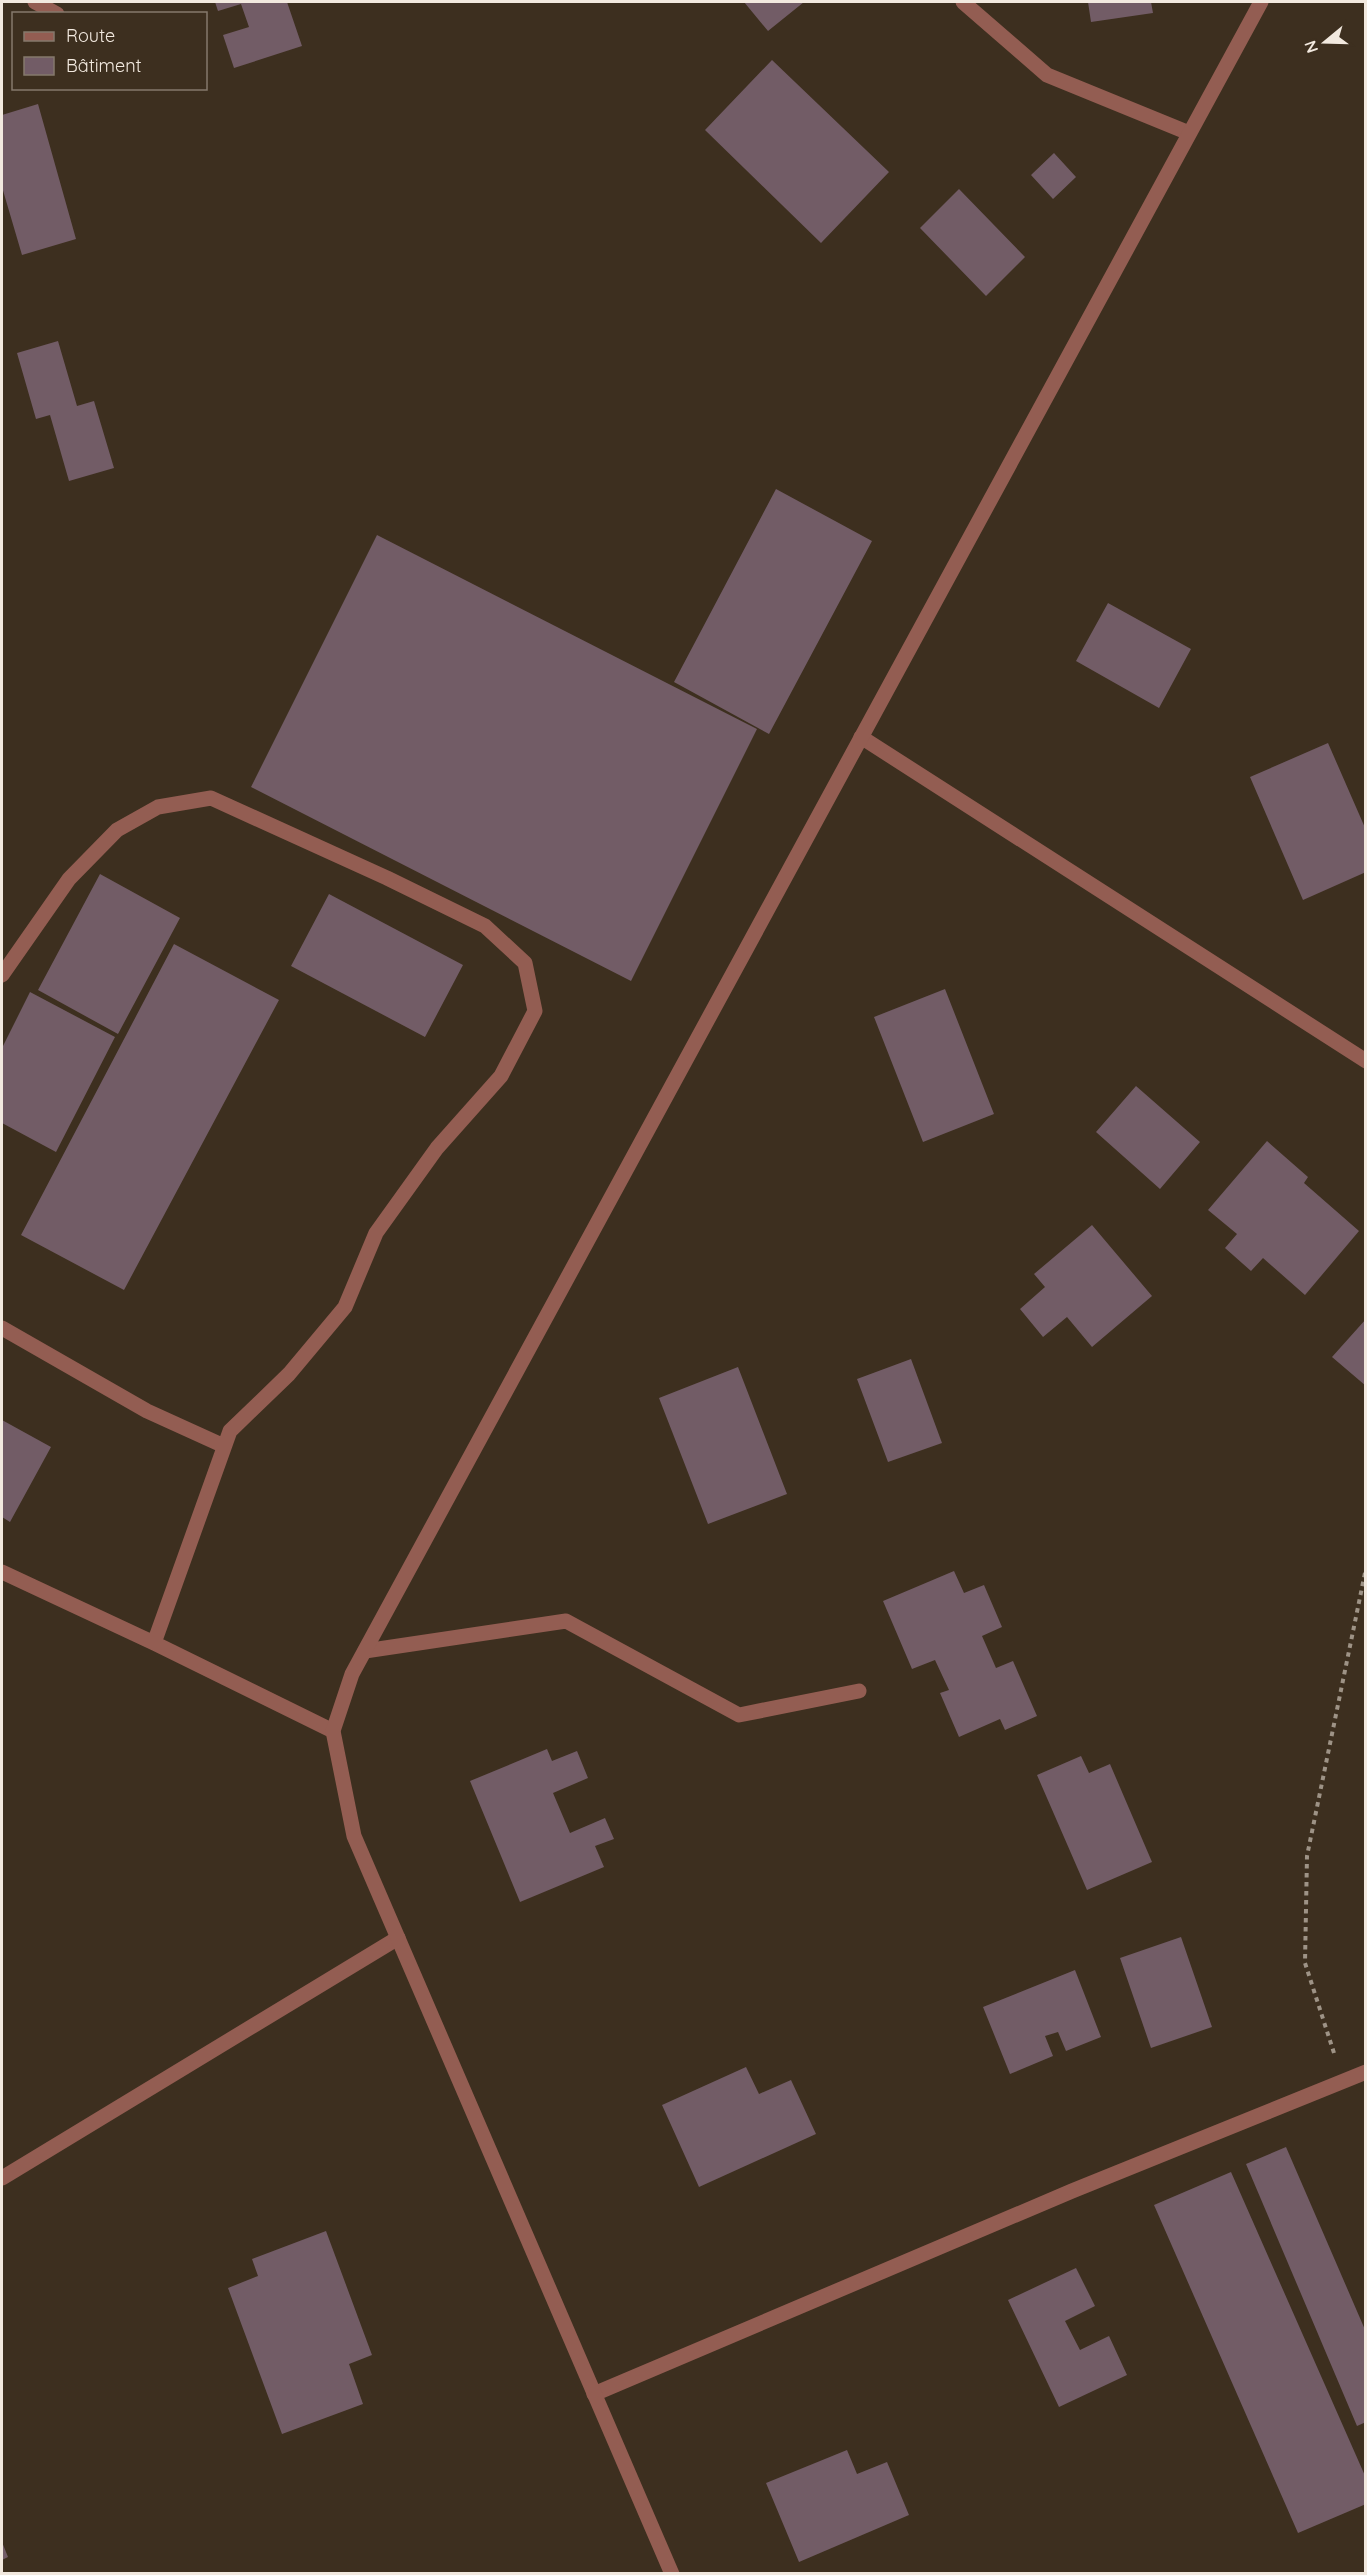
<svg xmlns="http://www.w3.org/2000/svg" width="1367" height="2575" viewBox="0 0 1367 2575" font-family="Quicksand,sans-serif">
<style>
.building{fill:#725c66}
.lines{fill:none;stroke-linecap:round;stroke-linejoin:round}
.path{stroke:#9e9386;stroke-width:4;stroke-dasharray:4.5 4.5;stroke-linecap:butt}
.minor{stroke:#935d52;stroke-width:15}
.tertiary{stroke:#935d52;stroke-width:15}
</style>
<rect width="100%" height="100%" fill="#3d2f1f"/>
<path class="building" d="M215,2H287L302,46L234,68L223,35L249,27L241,4L218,11Z
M744,2H804L768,31Z
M1088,2H1151L1153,13L1091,22Z
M772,60L889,172L821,243L705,130Z
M38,104L76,239L22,255L2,187V115Z
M1054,153L1076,177L1053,199L1031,175Z
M959,189L1025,257L986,296L920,228Z
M58,341L77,406L94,401L114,468L69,481L50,415L36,419L17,353Z
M776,489L872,541L769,734L674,682Z
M377,535L757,729L631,981L251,787Z
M1108,603L1191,649L1159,708L1076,661Z
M1328,743L1366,830V872L1303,900L1250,777Z
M100,874L180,918L118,1034L38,990Z
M329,894L463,965L425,1037L291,966Z
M174,944L279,1000L124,1290L21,1235Z
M945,989L994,1114L923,1142L874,1017Z
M30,992L115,1037L56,1152L2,1123V1048Z
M1136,1086L1200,1142L1160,1189L1096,1132Z
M1267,1141L1308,1177L1304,1183L1359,1231L1305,1295L1263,1258L1251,1271L1225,1248L1237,1234L1208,1210Z
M1092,1225L1152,1296L1092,1347L1067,1317L1043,1337L1020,1309L1045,1287L1034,1274Z
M1366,1319V1386L1332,1357Z
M911,1359L942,1443L888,1462L857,1379Z
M738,1367L787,1494L708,1524L659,1398Z
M2,1420L51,1447L10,1522L2,1517Z
M954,1571L964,1593L984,1585L1002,1627L982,1636L996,1668L1013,1661L1037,1716L1005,1730L1000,1719L959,1737L940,1693L949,1690L935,1660L912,1669L883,1601Z
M547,1749L552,1761L577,1751L588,1778L553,1793L570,1833L605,1818L614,1839L595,1846L604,1867L520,1902L470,1781Z
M1081,1756L1089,1773L1110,1764L1152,1862L1087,1890L1037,1775Z
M1181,1937L1212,2027L1151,2048L1120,1958Z
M1075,1970L1101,2037L1066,2051L1058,2032L1045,2036L1053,2056L1010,2074L983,2007Z
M746,2067L759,2094L791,2080L816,2134L699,2187L662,2105Z
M1286,2147L1366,2332V2422L1357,2426L1246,2164Z
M1231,2172L1366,2478V2504L1298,2533L1154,2205Z
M326,2231L372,2355L349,2364L363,2404L282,2434L228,2288L258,2276L252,2259Z
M1076,2268L1095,2306L1065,2321L1080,2350L1109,2336L1127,2375L1059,2407L1008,2300Z
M847,2450L857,2474L887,2462L909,2515L799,2562L766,2483Z
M2,2542L8,2557L2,2560Z"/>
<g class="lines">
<path class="path" d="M1334,2053L1305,1963L1307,1856L1366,1568"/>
<path class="minor" d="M35,2L57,14
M963,2L1047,75L1189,133
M861,737L1366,1061
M2,975L69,879L117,830L158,807L211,798L387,878L485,926L525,963L535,1011L501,1076L437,1148L376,1233L345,1307L289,1374L230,1431L154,1643
M2,1328L147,1411L224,1446
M2,1572L154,1643L333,1731
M365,1651L566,1621L739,1715L859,1691
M2,2178L398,1938
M594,2394L1072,2191L1366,2072"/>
<path class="tertiary" d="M672,2574L354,1836L333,1731L352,1674L1261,2"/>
</g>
<rect width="1367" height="2575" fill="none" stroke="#f2e9df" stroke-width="6"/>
<rect x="12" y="12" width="195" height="78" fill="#3d2f1f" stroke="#85796c" stroke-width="1.5"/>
<rect x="24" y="32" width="30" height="9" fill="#935d52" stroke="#85796c" stroke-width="1.5"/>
<text x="66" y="42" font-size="18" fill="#f2e9df">Route</text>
<rect x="24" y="57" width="30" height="18" fill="#725c66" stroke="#85796c" stroke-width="1.5"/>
<text x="66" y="72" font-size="18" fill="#f2e9df">Bâtiment</text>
<g transform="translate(1325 42) rotate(251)" stroke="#3d2f1f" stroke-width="4.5" paint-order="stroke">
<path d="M0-4.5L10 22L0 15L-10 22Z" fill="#f2e9df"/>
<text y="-9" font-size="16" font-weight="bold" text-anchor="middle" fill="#f2e9df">N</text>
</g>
</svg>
